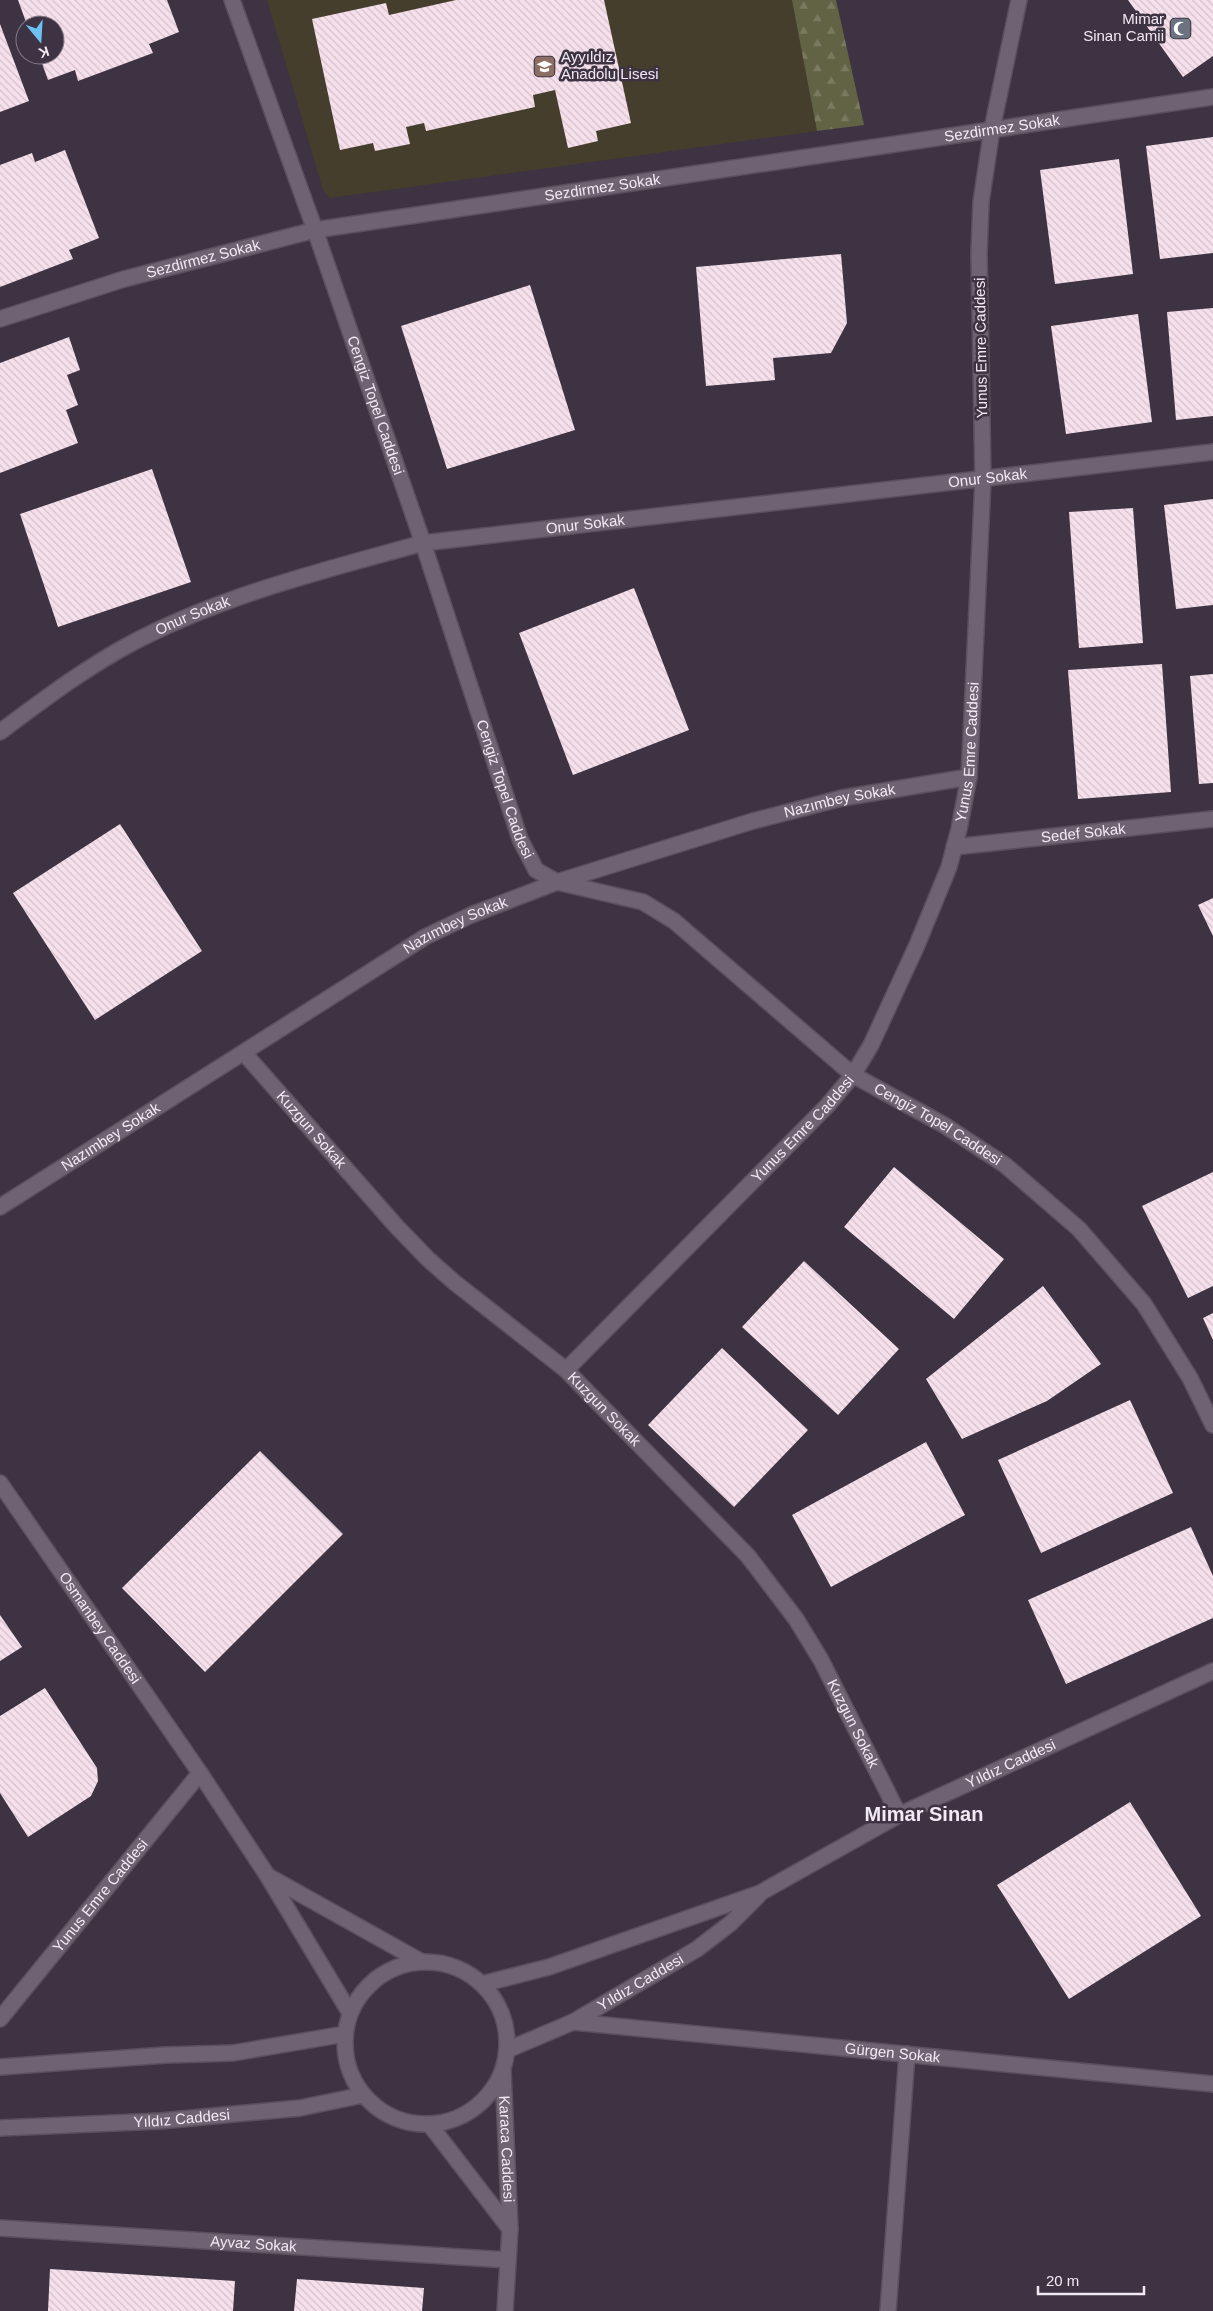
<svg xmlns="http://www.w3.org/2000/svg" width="1213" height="2311" viewBox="0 0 1213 2311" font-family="Arial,sans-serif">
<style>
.education{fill:#453e2d}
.forest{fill:url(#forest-firs)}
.building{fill:url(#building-back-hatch)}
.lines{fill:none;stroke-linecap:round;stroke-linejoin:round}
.minor-casing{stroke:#59505d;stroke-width:18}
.minor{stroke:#6e6373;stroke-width:15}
.labels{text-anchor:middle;stroke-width:5;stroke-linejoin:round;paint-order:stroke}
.poi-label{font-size:15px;fill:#f1eaf4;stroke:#3d3342;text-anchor:end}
.street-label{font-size:15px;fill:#f1eaf4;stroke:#3d3342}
.district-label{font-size:20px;font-weight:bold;fill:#f1eaf4;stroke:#3d3342}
</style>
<defs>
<pattern id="forest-firs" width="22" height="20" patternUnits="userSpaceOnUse" patternTransform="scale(1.25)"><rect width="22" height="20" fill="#626345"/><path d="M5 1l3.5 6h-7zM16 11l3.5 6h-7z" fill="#797a60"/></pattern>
<pattern id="building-back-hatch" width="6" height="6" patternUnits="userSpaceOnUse" patternTransform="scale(1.25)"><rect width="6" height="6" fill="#f6e0ec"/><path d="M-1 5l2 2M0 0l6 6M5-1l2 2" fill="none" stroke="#d3c1cb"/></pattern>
</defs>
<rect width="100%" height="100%" fill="#3d3342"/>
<path class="education" d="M267,0H792L817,131L330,198L323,190Z"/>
<path class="forest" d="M792,0H836L864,125L817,131Z"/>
<path class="building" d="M18,0H167L179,32L149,44L153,53L78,81L75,70L48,80L39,55H55V25H27Z
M456,0H604L631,123L596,131L598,141L568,148L555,90L533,95L535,107L426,131L424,123L406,127L410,144L375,151L373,143L340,150L312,19L386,3L389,15Z
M1128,0H1213V56L1183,77Z
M0,24L29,101L0,112Z
M1213,137V253L1160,259L1146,146Z
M65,150L99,238L69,250L73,259L0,287V165L32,153L35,162Z
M1119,159L1133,274L1055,284L1040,170Z
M841,254L847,323L831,353L773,358L775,380L706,386L696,267Z
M530,285L575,430L447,469L401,326Z
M1213,308V416L1176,420L1167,312Z
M1138,314L1152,422L1066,434L1051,326Z
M69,337L80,370L67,375L78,405L66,410L78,443L0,473V363Z
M152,469L191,582L58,627L20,514Z
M1213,499V605L1176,609L1164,505Z
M1133,508L1143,643L1079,648L1069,512Z
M634,588L689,730L573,775L519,633Z
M1162,664L1171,792L1078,799L1068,670Z
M1213,674V783L1199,784L1190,676Z
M120,824L202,951L95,1020L13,893Z
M1213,898V936L1198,905Z
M894,1167L1004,1259L954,1319L844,1227Z
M1213,1172V1286L1188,1298L1142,1206Z
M804,1261L899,1349L838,1415L742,1327Z
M1043,1286L1101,1364L1047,1401L962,1439L926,1379Z
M1213,1313V1340L1203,1318Z
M722,1348L808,1430L734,1507L648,1425Z
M1130,1400L1173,1493L1041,1553L998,1460Z
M926,1442L965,1515L831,1587L792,1515Z
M260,1451L343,1534L205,1672L122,1588Z
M1191,1527L1213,1576V1618L1066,1684L1028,1600Z
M0,1615L22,1647L0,1661Z
M45,1688L97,1768L98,1781L91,1796L28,1837L0,1793V1716Z
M1130,1802L1201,1916L1069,1999L997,1885Z
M50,2269L235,2281L233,2311H48Z
M297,2279L424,2288L422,2311H294Z"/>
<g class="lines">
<defs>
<g id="minor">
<path id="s1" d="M232,0L315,230L423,543L520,839L536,870L557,882L643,902L674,921L853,1075L944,1125L1005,1165L1079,1229L1144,1304L1190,1378L1213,1425"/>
<path id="s2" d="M0,319L124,279L315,230L1213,97"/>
<path id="s3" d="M0,732C43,700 85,668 132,643C223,595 325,570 423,543L1213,452"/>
<path id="s4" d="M954,847L1213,819"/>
<path id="s5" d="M244,1053L397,1227L428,1259L454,1282L566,1370L748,1556L796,1619L821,1660L899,1815"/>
<path id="s6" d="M0,1207L425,937L471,915L557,882L753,821L842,798L969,777"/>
<path id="s7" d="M566,1370L827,1106L853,1075L871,1045L917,945L949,867L959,829L969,777L971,737L983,479L979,253L981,202L992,129L1019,0"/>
<path id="s8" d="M0,1483L200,1773L267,1875L350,2013"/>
<path d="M268,1876L422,1962"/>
<circle cx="426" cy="2043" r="81"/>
<path id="s9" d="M482,1984L549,1967L760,1893L899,1815L1213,1671"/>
<path id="s10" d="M0,2019L200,1773"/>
<path id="s11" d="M573,2022L1213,2084"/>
<path id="s12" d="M507,2050L573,2022L697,1949L731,1923L758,1896"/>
<path d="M0,2067L166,2055L233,2053L345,2034"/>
<path id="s13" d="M503,2071L510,2229L505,2311"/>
<path d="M430,2125L510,2229"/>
<path id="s14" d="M0,2128L160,2121L300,2108L363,2095"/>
<path id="s15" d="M0,2228L508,2260"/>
<path d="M888,2311L907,2054"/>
</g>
</defs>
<use href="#minor" class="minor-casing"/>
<use href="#minor" class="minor"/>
</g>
<defs>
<symbol id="mosque-square" viewBox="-11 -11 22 22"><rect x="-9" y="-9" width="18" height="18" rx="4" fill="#6b7280" stroke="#3d3342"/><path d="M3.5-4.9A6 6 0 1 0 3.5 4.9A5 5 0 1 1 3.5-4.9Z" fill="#fff"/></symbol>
<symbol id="school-square" viewBox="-11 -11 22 22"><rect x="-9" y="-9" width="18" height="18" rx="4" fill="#8d6e63" stroke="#3d3342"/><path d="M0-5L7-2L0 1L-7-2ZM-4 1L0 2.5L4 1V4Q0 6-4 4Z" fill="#fff"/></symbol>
</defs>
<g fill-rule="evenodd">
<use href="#mosque-square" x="1168" y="16" width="25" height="25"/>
<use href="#school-square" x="532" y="54" width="25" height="25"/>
</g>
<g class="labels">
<g class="poi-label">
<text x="1164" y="24">Mimar<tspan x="1164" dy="17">Sinan Camii</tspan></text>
<text x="561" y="62" text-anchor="start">Ayyıldız<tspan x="561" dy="17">Anadolu Lisesi</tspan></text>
</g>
<g class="street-label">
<text dy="5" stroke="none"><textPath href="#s2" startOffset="1022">Sezdirmez Sokak</textPath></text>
<text dy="5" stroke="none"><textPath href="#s2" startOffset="618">Sezdirmez Sokak</textPath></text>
<text dy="5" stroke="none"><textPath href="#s2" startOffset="212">Sezdirmez Sokak</textPath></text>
<text transform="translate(981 348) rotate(-91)" y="5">Yunus Emre Caddesi</text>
<text dy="5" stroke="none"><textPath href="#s1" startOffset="430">Cengiz Topel Caddesi</textPath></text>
<text dy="5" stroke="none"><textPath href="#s3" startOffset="1036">Onur Sokak</textPath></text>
<text dy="5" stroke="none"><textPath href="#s3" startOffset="631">Onur Sokak</textPath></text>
<text dy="5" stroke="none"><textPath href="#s3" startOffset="226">Onur Sokak</textPath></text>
<text dy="5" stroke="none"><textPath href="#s7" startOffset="758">Yunus Emre Caddesi</textPath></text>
<text dy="5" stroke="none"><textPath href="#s1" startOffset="835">Cengiz Topel Caddesi</textPath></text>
<text dy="5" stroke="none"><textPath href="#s6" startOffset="941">Nazımbey Sokak</textPath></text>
<text dy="5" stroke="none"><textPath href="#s4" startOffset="130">Sedef Sokak</textPath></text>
<text dy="5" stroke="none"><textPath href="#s6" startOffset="536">Nazımbey Sokak</textPath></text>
<text dy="5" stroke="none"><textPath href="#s1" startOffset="1405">Cengiz Topel Caddesi</textPath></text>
<text dy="5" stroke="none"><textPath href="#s7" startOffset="338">Yunus Emre Caddesi</textPath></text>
<text dy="5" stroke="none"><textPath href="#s5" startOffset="102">Kuzgun Sokak</textPath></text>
<text dy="5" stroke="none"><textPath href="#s6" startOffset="131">Nazımbey Sokak</textPath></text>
<text dy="5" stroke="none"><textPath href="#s5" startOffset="508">Kuzgun Sokak</textPath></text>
<text dy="5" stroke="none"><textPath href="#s8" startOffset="176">Osmanbey Caddesi</textPath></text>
<text dy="5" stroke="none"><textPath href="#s5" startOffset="912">Kuzgun Sokak</textPath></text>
<text dy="5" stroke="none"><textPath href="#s9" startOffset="575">Yıldız Caddesi</textPath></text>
<text dy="5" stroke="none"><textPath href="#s10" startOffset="159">Yunus Emre Caddesi</textPath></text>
<text dy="5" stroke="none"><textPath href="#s12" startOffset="150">Yıldız Caddesi</textPath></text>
<text dy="5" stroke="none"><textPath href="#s11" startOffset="321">Gürgen Sokak</textPath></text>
<text dy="5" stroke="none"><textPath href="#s14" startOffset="182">Yıldız Caddesi</textPath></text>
<text dy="5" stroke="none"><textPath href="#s13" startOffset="78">Karaca Caddesi</textPath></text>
<text dy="5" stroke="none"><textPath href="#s15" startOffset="254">Ayvaz Sokak</textPath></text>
</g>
<g class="district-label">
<text x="924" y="1821">Mimar Sinan</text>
</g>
</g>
<g transform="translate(40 40) rotate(162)"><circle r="24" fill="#3d3342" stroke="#857c89"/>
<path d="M0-4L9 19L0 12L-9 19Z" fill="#6ec2f3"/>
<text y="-8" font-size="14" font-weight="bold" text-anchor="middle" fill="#f1eaf4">K</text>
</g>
<path d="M1038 2286v8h106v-8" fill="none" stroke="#f1eaf4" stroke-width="2.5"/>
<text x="1046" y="2286" font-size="15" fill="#f1eaf4" stroke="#3d3342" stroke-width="4" paint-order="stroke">20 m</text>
</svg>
